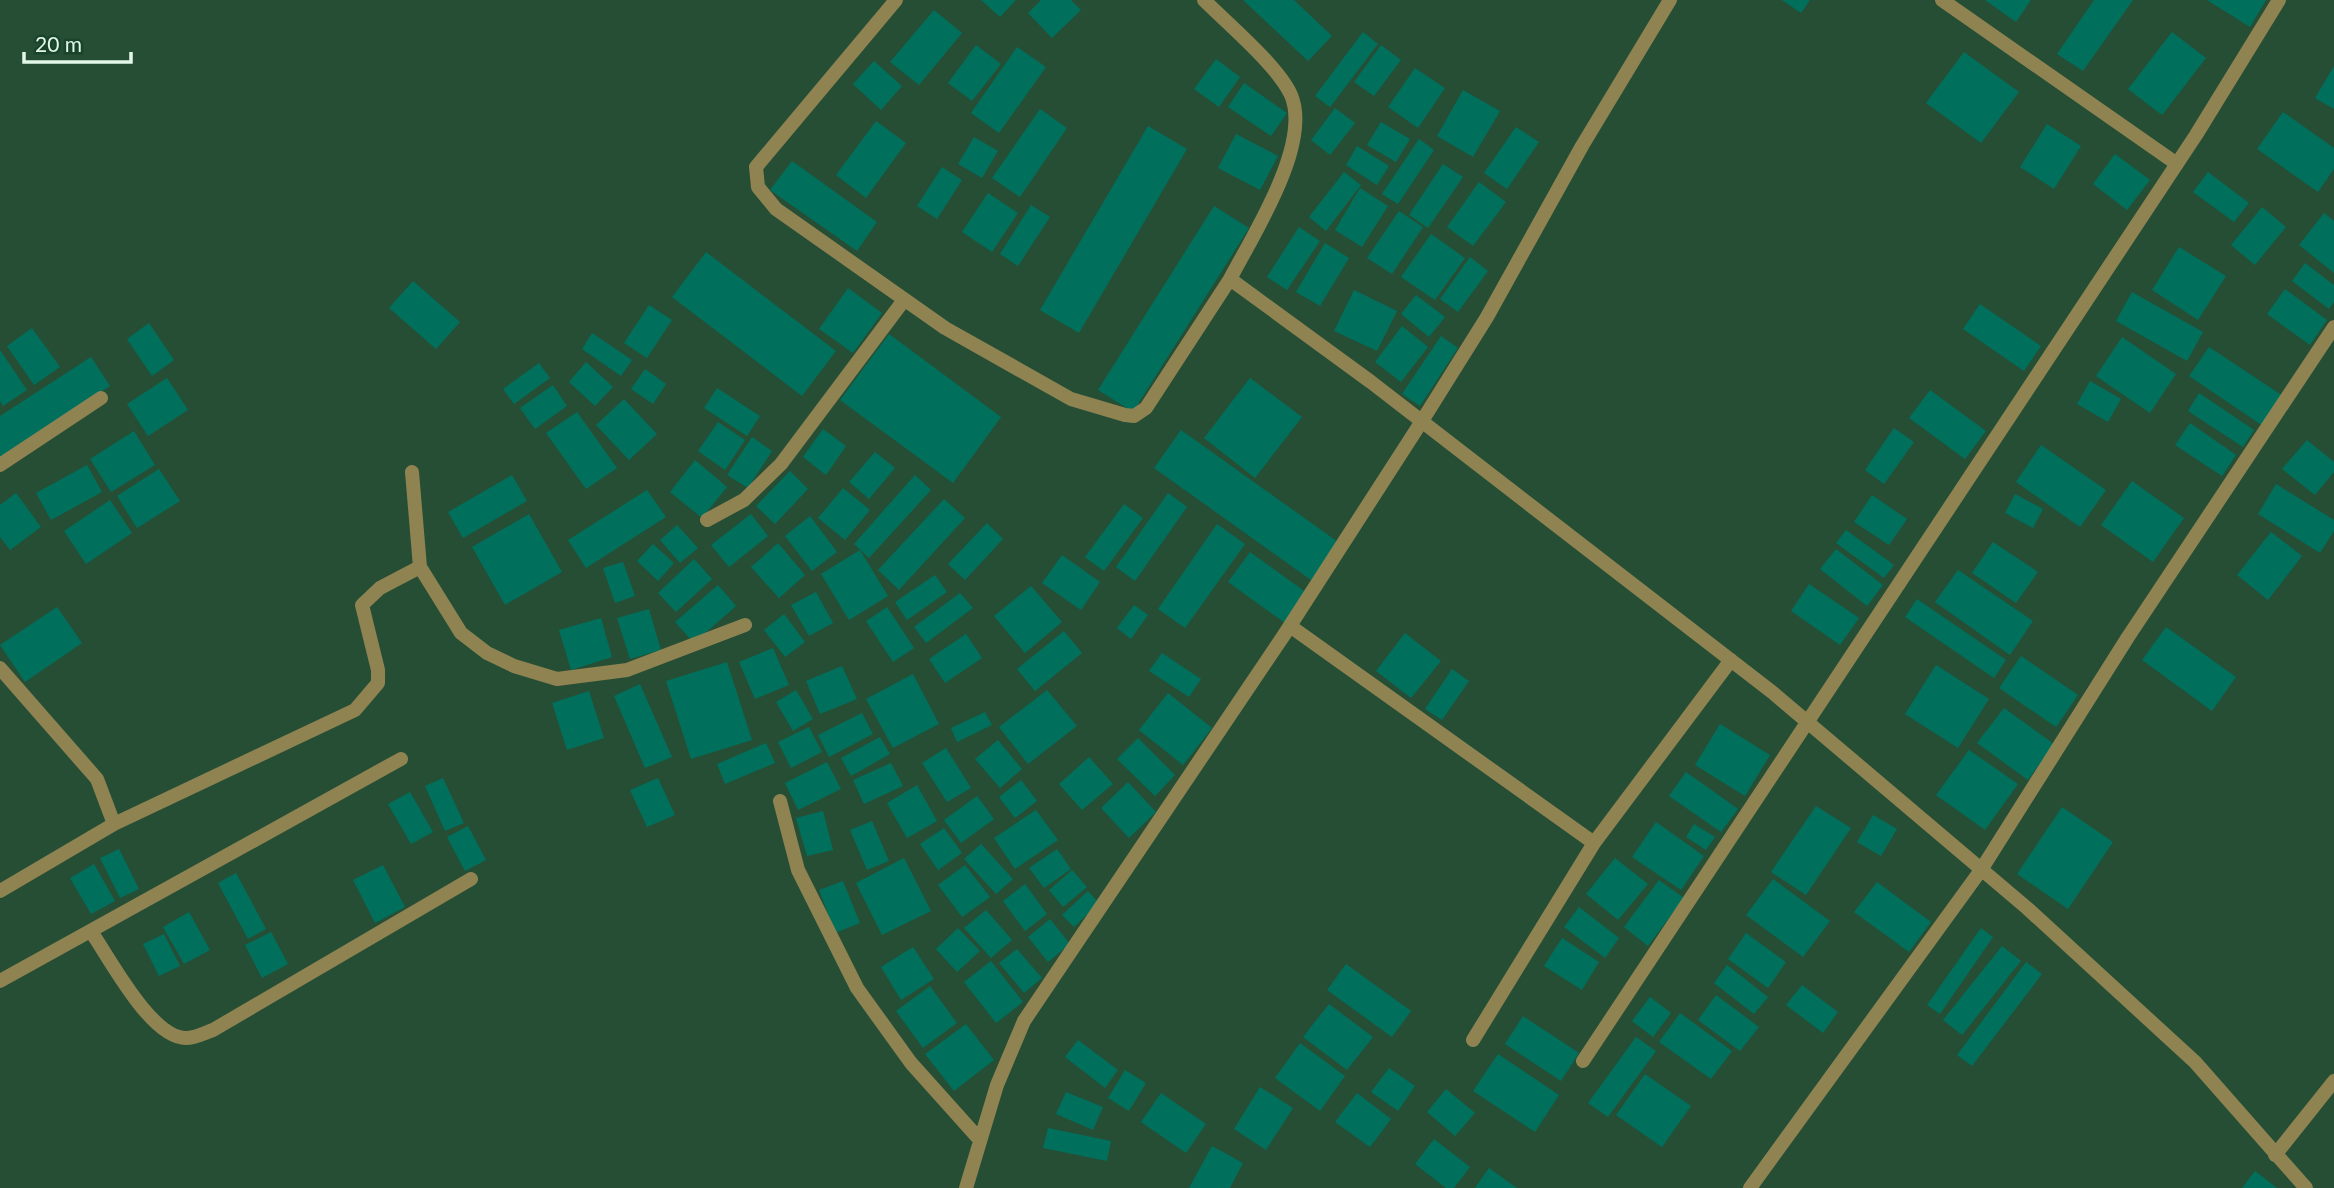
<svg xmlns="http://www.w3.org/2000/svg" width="2334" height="1188" viewBox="0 0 2334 1188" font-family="Lato,sans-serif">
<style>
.building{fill:#00705d}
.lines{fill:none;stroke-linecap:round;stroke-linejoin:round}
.street{stroke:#908352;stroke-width:14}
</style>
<rect width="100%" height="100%" fill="#254e35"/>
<path class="building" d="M981,0H1016L1000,17Z
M1041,0H1071L1081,10L1052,38L1028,13Z
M1243,0H1294L1332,36L1308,61Z
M1782,0H1810L1801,13Z
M1985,0H2031L2016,22Z
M2094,0H2133L2083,71L2057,54Z
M2207,0H2266L2250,27Z
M934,10L962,33L919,85L890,62Z
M1363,32L1378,44L1330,107L1315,96Z
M2172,32L2206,58L2162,115L2128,89Z
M976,45L1001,64L972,101L948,83Z
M1381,45L1401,60L1374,96L1354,82Z
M1017,47L1046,67L999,133L971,113Z
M1964,52L2019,92L1981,143L1926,103Z
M1216,59L1240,77L1219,107L1194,89Z
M874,61L902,86L881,110L853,84Z
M2334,66V109L2315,98Z
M1415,68L1445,88L1418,128L1388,107Z
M1244,83L1287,113L1271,136L1228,107Z
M1463,90L1500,111L1473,157L1437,136Z
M1335,108L1355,123L1330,155L1311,140Z
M1040,109L1067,128L1020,197L992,178Z
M2283,112L2334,148V169L2318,192L2257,149Z
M876,121L906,143L866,198L836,175Z
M1381,122L1410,139L1396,162L1367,145Z
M2047,124L2081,146L2054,189L2020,167Z
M1148,126L1187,149L1079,333L1040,310Z
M1516,127L1539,142L1507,189L1484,173Z
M1236,134L1278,156L1260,190L1218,168Z
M974,137L998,151L982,178L958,164Z
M1419,139L1434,150L1398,204L1382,194Z
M1357,146L1389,166L1377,185L1346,165Z
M2115,154L2150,180L2127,210L2093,184Z
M792,161L877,222L857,251L770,190Z
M1443,164L1463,177L1428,228L1409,215Z
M942,167L962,180L937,219L917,206Z
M1344,172L1361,185L1326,231L1309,217Z
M2208,172L2249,203L2234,222L2193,192Z
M1479,182L1506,202L1473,246L1447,227Z
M1360,188L1388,206L1362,247L1335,230Z
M988,193L1018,213L992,252L962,232Z
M1031,205L1050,217L1018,266L1000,254Z
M1214,206L1249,228L1133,412L1098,390Z
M2262,207L2286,227L2255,265L2231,245Z
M1399,211L1423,227L1392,274L1367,258Z
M2324,213L2334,221V273L2299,245Z
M1299,227L1320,241L1287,290L1267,277Z
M1431,234L1465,258L1435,300L1401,277Z
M1325,243L1349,258L1320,306L1296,292Z
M2179,247L2226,276L2198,320L2152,290Z
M706,252L836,351L802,396L672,297Z
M1470,257L1488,271L1458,312L1440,299Z
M2305,263L2334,285V302L2329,309L2292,281Z
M413,281L460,322L436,349L389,308Z
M848,288L882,313L853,353L819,329Z
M2285,289L2327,320L2310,345L2267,314Z
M1354,290L1397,311L1377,351L1334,331Z
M2132,292L2203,332L2187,361L2116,321Z
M1416,295L1445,317L1429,337L1401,314Z
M1980,304L2041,346L2024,371L1963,329Z
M649,305L672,320L647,358L624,343Z
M149,323L174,360L152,376L127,339Z
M1402,326L1428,347L1401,382L1375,362Z
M32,328L60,367L34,385L7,346Z
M592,333L632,360L621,376L582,349Z
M889,334L1001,417L953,483L840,400Z
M1441,336L1458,348L1420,406L1402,394Z
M2122,337L2176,374L2150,413L2096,376Z
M2209,347L2286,398L2266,428L2189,376Z
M0,350L27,390L3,406L0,401Z
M91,357L110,386L0,458V416Z
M586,362L613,387L595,406L569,382Z
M539,363L550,378L514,404L503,389Z
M645,369L666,384L653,404L631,389Z
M167,378L188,410L148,436L127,404Z
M1250,378L1302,417L1255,478L1204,438Z
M2090,381L2121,399L2108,422L2077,404Z
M553,385L567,406L535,429L520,408Z
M717,388L760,416L747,436L704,408Z
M1930,390L1986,431L1965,459L1909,418Z
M2199,393L2254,430L2243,447L2188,411Z
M624,399L657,434L629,460L596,425Z
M577,412L617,468L586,489L546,433Z
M718,422L745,440L725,470L698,451Z
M2190,423L2236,455L2222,476L2175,445Z
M1894,428L1914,442L1884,484L1865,470Z
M823,429L846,446L826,475L803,457Z
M1181,430L1338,542L1311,580L1154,468Z
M134,431L155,465L111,492L90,459Z
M752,437L772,451L748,488L727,475Z
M2307,440L2334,462V472L2315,495L2282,469Z
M2041,445L2106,490L2080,527L2016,482Z
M875,452L895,468L869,499L849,482Z
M695,460L727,487L702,518L670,492Z
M87,465L102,492L51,520L36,493Z
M159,469L180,501L137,528L117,496Z
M790,471L808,489L775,524L756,506Z
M512,475L527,501L463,538L448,512Z
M915,475L931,490L869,558L854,544Z
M2132,481L2184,518L2153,562L2101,525Z
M2276,484L2334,520V531L2320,553L2258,514Z
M843,488L870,510L845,540L818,518Z
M647,490L666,517L586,568L568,540Z
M16,493L41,527L10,550L0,537V505Z
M1168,493L1187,507L1135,581L1116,567Z
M2015,494L2043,509L2033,528L2005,513Z
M1872,495L1907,519L1889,545L1854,522Z
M944,499L965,518L899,590L878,570Z
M110,500L132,533L86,564L64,531Z
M1124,504L1143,518L1104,571L1085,557Z
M529,514L562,572L505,605L472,547Z
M751,514L768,536L729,567L711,545Z
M810,516L837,552L812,571L785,536Z
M987,523L1003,539L965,580L948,564Z
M1217,524L1245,544L1185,628L1158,609Z
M677,525L698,548L680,563L660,540Z
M1846,530L1894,565L1884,578L1836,543Z
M2271,532L2302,556L2268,600L2237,575Z
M1993,542L2038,572L2016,603L1972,573Z
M778,543L805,575L779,598L751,567Z
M653,544L674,563L658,581L637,561Z
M1836,549L1883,585L1867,606L1820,569Z
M860,550L888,596L849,620L821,574Z
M1250,552L1307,593L1285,623L1228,582Z
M1062,555L1100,582L1081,610L1042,583Z
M694,559L712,579L676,612L658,593Z
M623,562L635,596L615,603L603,568Z
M1958,570L2033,621L2010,655L1935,602Z
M935,575L947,592L907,620L895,602Z
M1809,584L1859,618L1840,645L1791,611Z
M718,585L736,606L694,643L675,622Z
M1031,586L1062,622L1025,653L994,616Z
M816,592L833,623L809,636L791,605Z
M960,593L973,608L926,643L914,627Z
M1917,599L2006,660L1994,678L1905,617Z
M1134,605L1148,615L1131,639L1117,628Z
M57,607L82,643L25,682L0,645Z
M887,607L914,648L893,662L866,621Z
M649,609L661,650L630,659L617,618Z
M784,614L805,642L785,657L764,630Z
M601,618L612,657L571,670L559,630Z
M2166,627L2236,677L2212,711L2142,660Z
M1064,631L1082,653L1035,691L1017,669Z
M1405,633L1441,661L1411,698L1376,671Z
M966,634L982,658L945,683L929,659Z
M773,648L789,685L755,699L739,662Z
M1162,653L1201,679L1189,697L1149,671Z
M2021,656L2078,695L2056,727L1999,688Z
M727,662L752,740L691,759L666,681Z
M1936,665L1989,699L1958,748L1905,714Z
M842,666L857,699L820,714L806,681Z
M1452,669L1469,681L1442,720L1425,709Z
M913,674L939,724L893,748L866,699Z
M640,684L672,757L645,768L614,696Z
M796,690L813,719L793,731L776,702Z
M1047,690L1077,726L1028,764L999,727Z
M589,691L604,738L567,750L552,703Z
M1168,693L1212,728L1183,765L1139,730Z
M2004,708L2054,744L2028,780L1977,743Z
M985,712L992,725L957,742L951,728Z
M862,713L873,734L829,757L818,735Z
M1720,724L1770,755L1745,796L1695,765Z
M809,727L822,752L791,768L778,742Z
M880,737L890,754L851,776L841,758Z
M1138,738L1175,775L1155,796L1117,759Z
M998,740L1022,769L1000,788L975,759Z
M766,743L775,763L725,784L717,764Z
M946,748L971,788L947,802L922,763Z
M1969,750L2018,784L1985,830L1936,795Z
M1089,757L1113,784L1082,810L1059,784Z
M827,762L841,789L798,810L785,783Z
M891,763L903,786L864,804L853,780Z
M1686,772L1738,809L1721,832L1669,796Z
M443,778L464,823L445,831L425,786Z
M658,778L675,815L647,827L630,790Z
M1021,780L1037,801L1015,818L999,797Z
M1128,782L1156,812L1129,838L1101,808Z
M917,785L937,821L907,838L887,803Z
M410,792L433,832L411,844L388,804Z
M977,796L994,819L961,843L944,820Z
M1816,806L1851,828L1806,895L1771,872Z
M2062,807L2113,842L2068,909L2017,874Z
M1036,810L1058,840L1015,869L994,838Z
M823,811L833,850L807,856L796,818Z
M1873,815L1897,829L1881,856L1857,842Z
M872,821L889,861L867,870L850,830Z
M1656,822L1704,856L1681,890L1632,857Z
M1694,824L1715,837L1706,850L1686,837Z
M468,826L486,860L465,871L447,837Z
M944,828L962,853L938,870L920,844Z
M981,844L1013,879L996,894L964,859Z
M119,849L139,889L120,898L100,858Z
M1057,849L1071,869L1044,888L1029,868Z
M904,858L931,911L882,935L856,883Z
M1615,858L1648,884L1618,920L1586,894Z
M94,864L115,901L91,914L70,878Z
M383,865L405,907L375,923L353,880Z
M965,865L990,897L962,917L938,885Z
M1072,870L1087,887L1063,907L1049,890Z
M236,873L266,929L248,939L218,883Z
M1773,879L1830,921L1803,957L1746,915Z
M1659,880L1684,898L1648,946L1624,927Z
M843,881L860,923L835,933L819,890Z
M1877,882L1931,922L1909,952L1854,912Z
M1025,884L1047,914L1025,931L1003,901Z
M1088,891L1099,903L1074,927L1062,915Z
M1579,907L1619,938L1605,958L1564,927Z
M986,910L1012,940L991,958L964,928Z
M189,912L210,950L184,964L163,927Z
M1050,919L1070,944L1048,962L1028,937Z
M958,928L980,951L957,972L936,949Z
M1981,928L1993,937L1940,1014L1927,1005Z
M271,932L288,964L262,978L245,945Z
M1746,933L1786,962L1768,988L1728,959Z
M164,934L180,966L159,976L143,944Z
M1562,938L1599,962L1582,990L1544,966Z
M2002,946L2021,961L1962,1035L1943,1020Z
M913,947L934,979L901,1000L881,967Z
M1017,949L1042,978L1024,993L999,963Z
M991,961L1023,1002L996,1023L964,982Z
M2026,962L2042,974L1972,1066L1957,1055Z
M1346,964L1411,1011L1392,1037L1327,990Z
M1727,965L1768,997L1754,1014L1714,983Z
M1802,985L1838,1012L1823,1033L1786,1005Z
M930,986L957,1023L923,1048L896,1011Z
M1716,995L1759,1027L1740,1051L1698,1020Z
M1650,997L1671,1013L1653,1037L1632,1021Z
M1329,1004L1373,1037L1347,1070L1303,1037Z
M1680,1013L1732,1051L1711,1079L1659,1042Z
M1523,1016L1579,1053L1561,1081L1505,1044Z
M966,1024L994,1060L954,1091L925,1054Z
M1636,1037L1656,1051L1608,1117L1588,1103Z
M1078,1040L1118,1070L1105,1088L1065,1057Z
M1300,1043L1345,1076L1320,1111L1275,1078Z
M1498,1054L1559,1095L1535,1132L1473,1091Z
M1389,1068L1415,1086L1398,1111L1371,1092Z
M1125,1070L1146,1083L1129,1111L1108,1098Z
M1645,1074L1691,1106L1662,1147L1616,1115Z
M1260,1087L1293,1108L1266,1150L1234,1129Z
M1446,1089L1475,1113L1455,1136L1427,1112Z
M1066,1092L1103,1107L1093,1130L1056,1114Z
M1161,1093L1206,1124L1186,1153L1141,1122Z
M1357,1093L1391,1119L1370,1147L1335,1122Z
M1048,1128L1111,1141L1107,1161L1043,1148Z
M1434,1139L1470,1167L1454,1188H1446L1415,1164Z
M1212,1146L1243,1163L1230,1188H1189Z
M1489,1168L1517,1188H1475Z
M2255,1171L2277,1188H2242Z"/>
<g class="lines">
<path class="street" d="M896,0L756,167L758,187L776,209L945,328L1071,399L1125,415L1134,416L1146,408L1230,279
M1204,0C1228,24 1278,66 1291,95C1312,144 1253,235 1230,279L1371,382L1772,692L2027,908L2195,1062L2306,1188
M1942,0L2177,164
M0,465L101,398
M412,472L420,567L461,633L487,653L514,666L557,679L627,670L745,625
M707,520L744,500L781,464L904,300
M1290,626L1594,843
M0,668L97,779L114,824L0,891
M780,801L798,870L857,988L911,1063L980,1140
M114,824L355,710L378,683V670L362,605L380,588L420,567
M92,933C110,959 151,1038 186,1038C195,1038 204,1033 213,1030L471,879
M0,981L401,759
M1473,1040L1594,843L1731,660
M1583,1061L2196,135L2279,0
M2275,1155L2334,1081
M966,1188L997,1085L1024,1021L1284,635L1422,421L1487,317L1582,146L1670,0
M1750,1188L1981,870L2128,637L2334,327"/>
</g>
<path d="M24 52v10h107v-10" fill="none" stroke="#e1f7e7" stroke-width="3.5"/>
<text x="35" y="52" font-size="21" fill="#e1f7e7" stroke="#1a432b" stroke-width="5" paint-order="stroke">20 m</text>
</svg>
